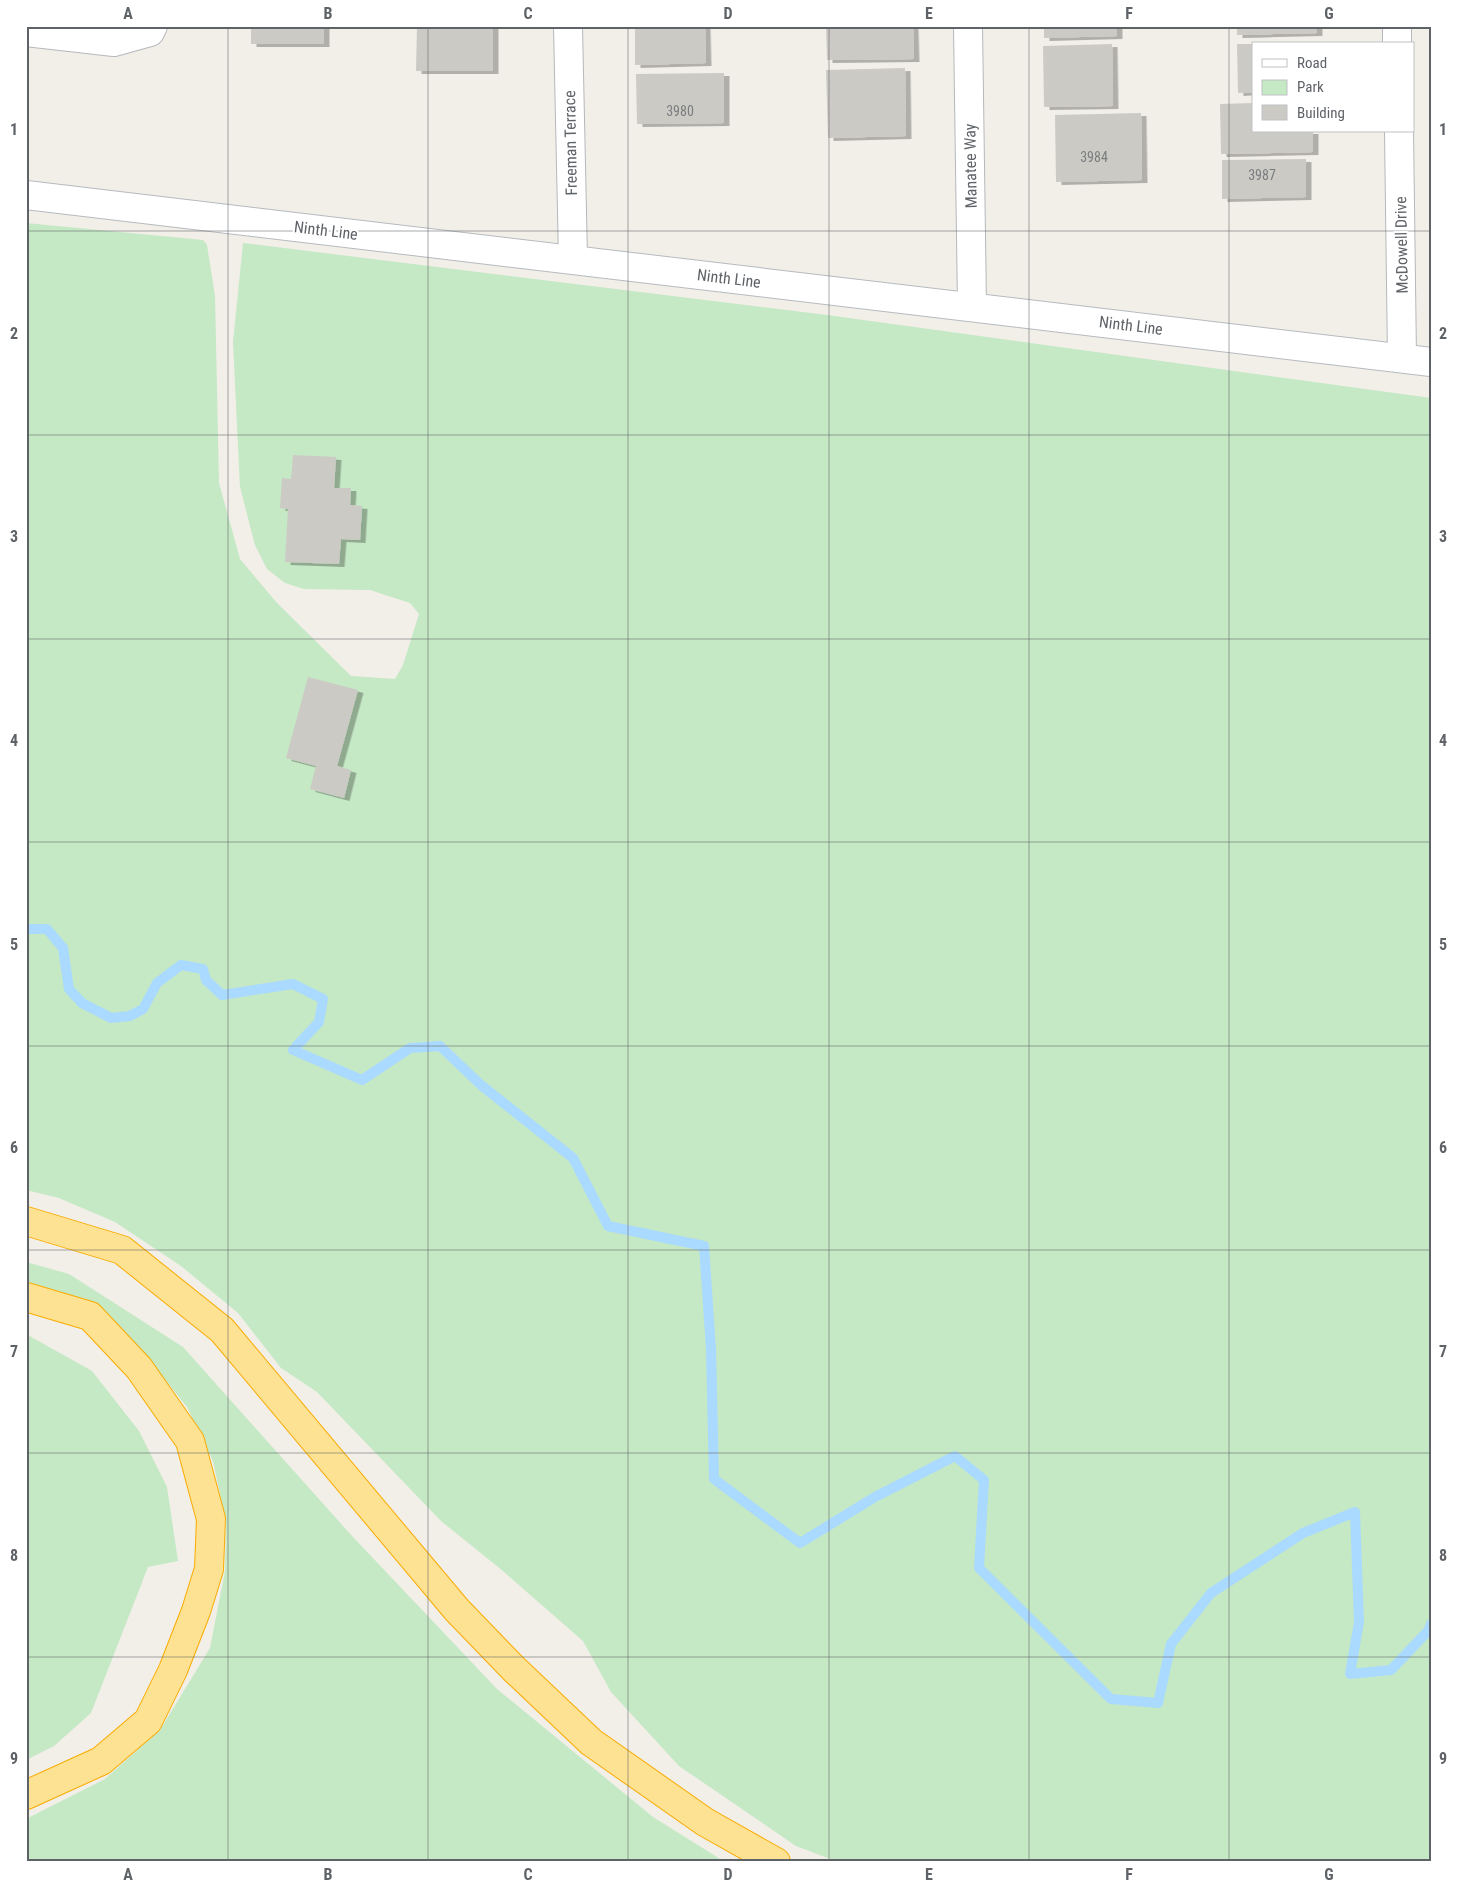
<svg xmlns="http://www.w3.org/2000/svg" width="1457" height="1888" viewBox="0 0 1457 1888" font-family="'Roboto Condensed',sans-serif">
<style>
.green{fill:#c5e8c5}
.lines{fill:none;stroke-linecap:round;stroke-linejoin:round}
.stream{stroke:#aadaff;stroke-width:10}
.building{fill:#cccac5;filter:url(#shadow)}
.minor-casing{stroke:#b5b8bc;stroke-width:30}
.tertiary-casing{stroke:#b5b8bc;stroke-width:30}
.secondary-casing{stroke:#b6babf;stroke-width:30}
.motorway-casing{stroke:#f9ab00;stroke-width:30}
.minor{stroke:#fff;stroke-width:28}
.tertiary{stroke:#fff;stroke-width:28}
.secondary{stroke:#fff;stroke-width:28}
.motorway{stroke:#fde293;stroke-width:28}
.grid{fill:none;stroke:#5f6368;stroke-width:1;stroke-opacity:0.55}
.labels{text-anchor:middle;stroke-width:4;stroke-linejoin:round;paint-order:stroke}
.number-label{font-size:14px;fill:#7a7d7f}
.street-label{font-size:16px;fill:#5f6368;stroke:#fff}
.neatline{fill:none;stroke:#5f6368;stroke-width:2}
.grid-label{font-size:16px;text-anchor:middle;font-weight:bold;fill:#5f6368}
</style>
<defs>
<filter id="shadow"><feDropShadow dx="5.5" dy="3" stdDeviation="0" flood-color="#0004"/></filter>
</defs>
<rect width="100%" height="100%" fill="#f1efe8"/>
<path class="green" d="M26,223L203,240L207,245L215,296L219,483L240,559L277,603L351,676L395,679L403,665L419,614L410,603L370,590L304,589L285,583L267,569L255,545L240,487L233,342L243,243L827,315L1431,398V1862H838L796,1846L679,1766L611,1692L583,1641L503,1571L441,1521L317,1392L281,1368L238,1313L181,1266L115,1222L59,1198L26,1190Z
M26,1262L69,1274L183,1347L352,1536L497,1689L653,1817L725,1862L26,1861V1819L105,1779L160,1730L210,1648L225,1571L226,1523L213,1461L187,1407L142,1351L83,1308L26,1286Z
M26,1334L92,1371L139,1431L167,1487L178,1561L148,1567L91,1713L54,1746L26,1760Z"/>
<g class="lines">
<path class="stream" d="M26,929H47L63,948L69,989L82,1003L111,1018L130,1016L143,1009L157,983L181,965L203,969L206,980L222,995L293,984L323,999L319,1022L293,1050L362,1080L410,1048L440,1046L481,1085L573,1158L608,1226L704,1246L711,1349L714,1479L800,1543L875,1497L955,1456L984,1480L979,1568L1111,1699L1158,1703L1171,1644L1211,1593L1303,1533L1355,1512L1359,1622L1350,1674L1391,1670L1428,1631L1431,1624"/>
</g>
<path class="building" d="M251,26H324V44H251Z
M417,26H493V71H416Z
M635,26H705L706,63L635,65Z
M826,26H913L914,59L827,60Z
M1044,26H1117V36L1044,38Z
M1237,26H1317V33L1237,35Z
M1112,44L1113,106L1044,107L1043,46Z
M1237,44H1253V92L1238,93Z
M905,68L906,136L828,138L826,70Z
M724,73V123L637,124L636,74Z
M1253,103V131H1313V152L1221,154L1220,104Z
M1141,113L1142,180L1056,182L1055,115Z
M1306,159V197L1222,199V160Z
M293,455L336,457L334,488H351L350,505L362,506L360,540L341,539L339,564L285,562L288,509L280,508L282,478L291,479Z
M308,677L358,690L337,766L351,770L344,798L310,789L316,766L286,758Z"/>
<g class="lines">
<defs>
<path id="minor" d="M968,26L972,306
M26,32L114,42L150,32L153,26"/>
<path id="tertiary" d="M568,26L573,259
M1397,26V44
M1399,131L1402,358"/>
<path id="secondary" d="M26,195L1431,362"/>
<path id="motorway" d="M26,1221L122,1250L222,1330L457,1610L514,1669L591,1742L705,1822L776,1862
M26,1297L90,1316L139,1368L190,1441L211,1519L209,1569L196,1611L173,1670L148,1721L101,1761L26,1795"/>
</defs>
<use href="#minor" class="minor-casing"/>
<use href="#tertiary" class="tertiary-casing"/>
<use href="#secondary" class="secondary-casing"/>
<use href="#motorway" class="motorway-casing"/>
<use href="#minor" class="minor"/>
<use href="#tertiary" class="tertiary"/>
<use href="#secondary" class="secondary"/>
<use href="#motorway" class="motorway"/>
</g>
<path class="grid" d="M228,26V1862M428,26V1862M628,26V1862M829,26V1862M1029,26V1862M1229,26V1862M26,231H1431M26,435H1431M26,639H1431M26,842H1431M26,1046H1431M26,1250H1431M26,1453H1431M26,1657H1431"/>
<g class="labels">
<g class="number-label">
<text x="680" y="116">3980</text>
<text x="1094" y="162">3984</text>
<text x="1262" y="180">3987</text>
</g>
<g class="street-label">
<text transform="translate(570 143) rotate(-91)" y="6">Freeman Terrace</text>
<text transform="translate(970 166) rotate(-91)" y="6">Manatee Way</text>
<text transform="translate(326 230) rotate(7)" y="6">Ninth Line</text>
<text transform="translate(1401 245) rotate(-91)" y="6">McDowell Drive</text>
<text transform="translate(729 278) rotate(7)" y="6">Ninth Line</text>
<text transform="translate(1131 325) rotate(7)" y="6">Ninth Line</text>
</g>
</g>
<rect width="1457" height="1888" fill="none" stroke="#ffffff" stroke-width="55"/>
<rect x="1252" y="42" width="162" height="90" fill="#ffffff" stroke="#bfc1c3"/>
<rect x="1262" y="59" width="25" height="8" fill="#ffffff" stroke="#bfc1c3"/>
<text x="1297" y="68" font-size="15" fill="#5f6368">Road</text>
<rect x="1262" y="80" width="25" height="15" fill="#c5e8c5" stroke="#bfc1c3"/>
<text x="1297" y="92" font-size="15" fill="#5f6368">Park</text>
<rect x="1262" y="105" width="25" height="15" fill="#cccac5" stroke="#bfc1c3"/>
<text x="1297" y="118" font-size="15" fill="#5f6368">Building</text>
<rect x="28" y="28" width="1402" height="1832" class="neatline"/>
<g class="grid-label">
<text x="128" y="19">A</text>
<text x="328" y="19">B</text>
<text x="528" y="19">C</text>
<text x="728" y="19">D</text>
<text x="929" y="19">E</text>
<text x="1129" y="19">F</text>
<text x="1329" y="19">G</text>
<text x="14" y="135">1</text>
<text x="1443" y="135">1</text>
<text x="14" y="339">2</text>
<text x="1443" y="339">2</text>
<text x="14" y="542">3</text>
<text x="1443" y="542">3</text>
<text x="14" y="746">4</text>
<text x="1443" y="746">4</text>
<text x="14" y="950">5</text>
<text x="1443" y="950">5</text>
<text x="14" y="1153">6</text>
<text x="1443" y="1153">6</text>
<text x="14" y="1357">7</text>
<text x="1443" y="1357">7</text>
<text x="14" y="1561">8</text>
<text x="1443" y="1561">8</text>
<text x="14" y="1764">9</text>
<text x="1443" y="1764">9</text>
<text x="128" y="1880">A</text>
<text x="328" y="1880">B</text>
<text x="528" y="1880">C</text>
<text x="728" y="1880">D</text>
<text x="929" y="1880">E</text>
<text x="1129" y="1880">F</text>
<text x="1329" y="1880">G</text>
</g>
</svg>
